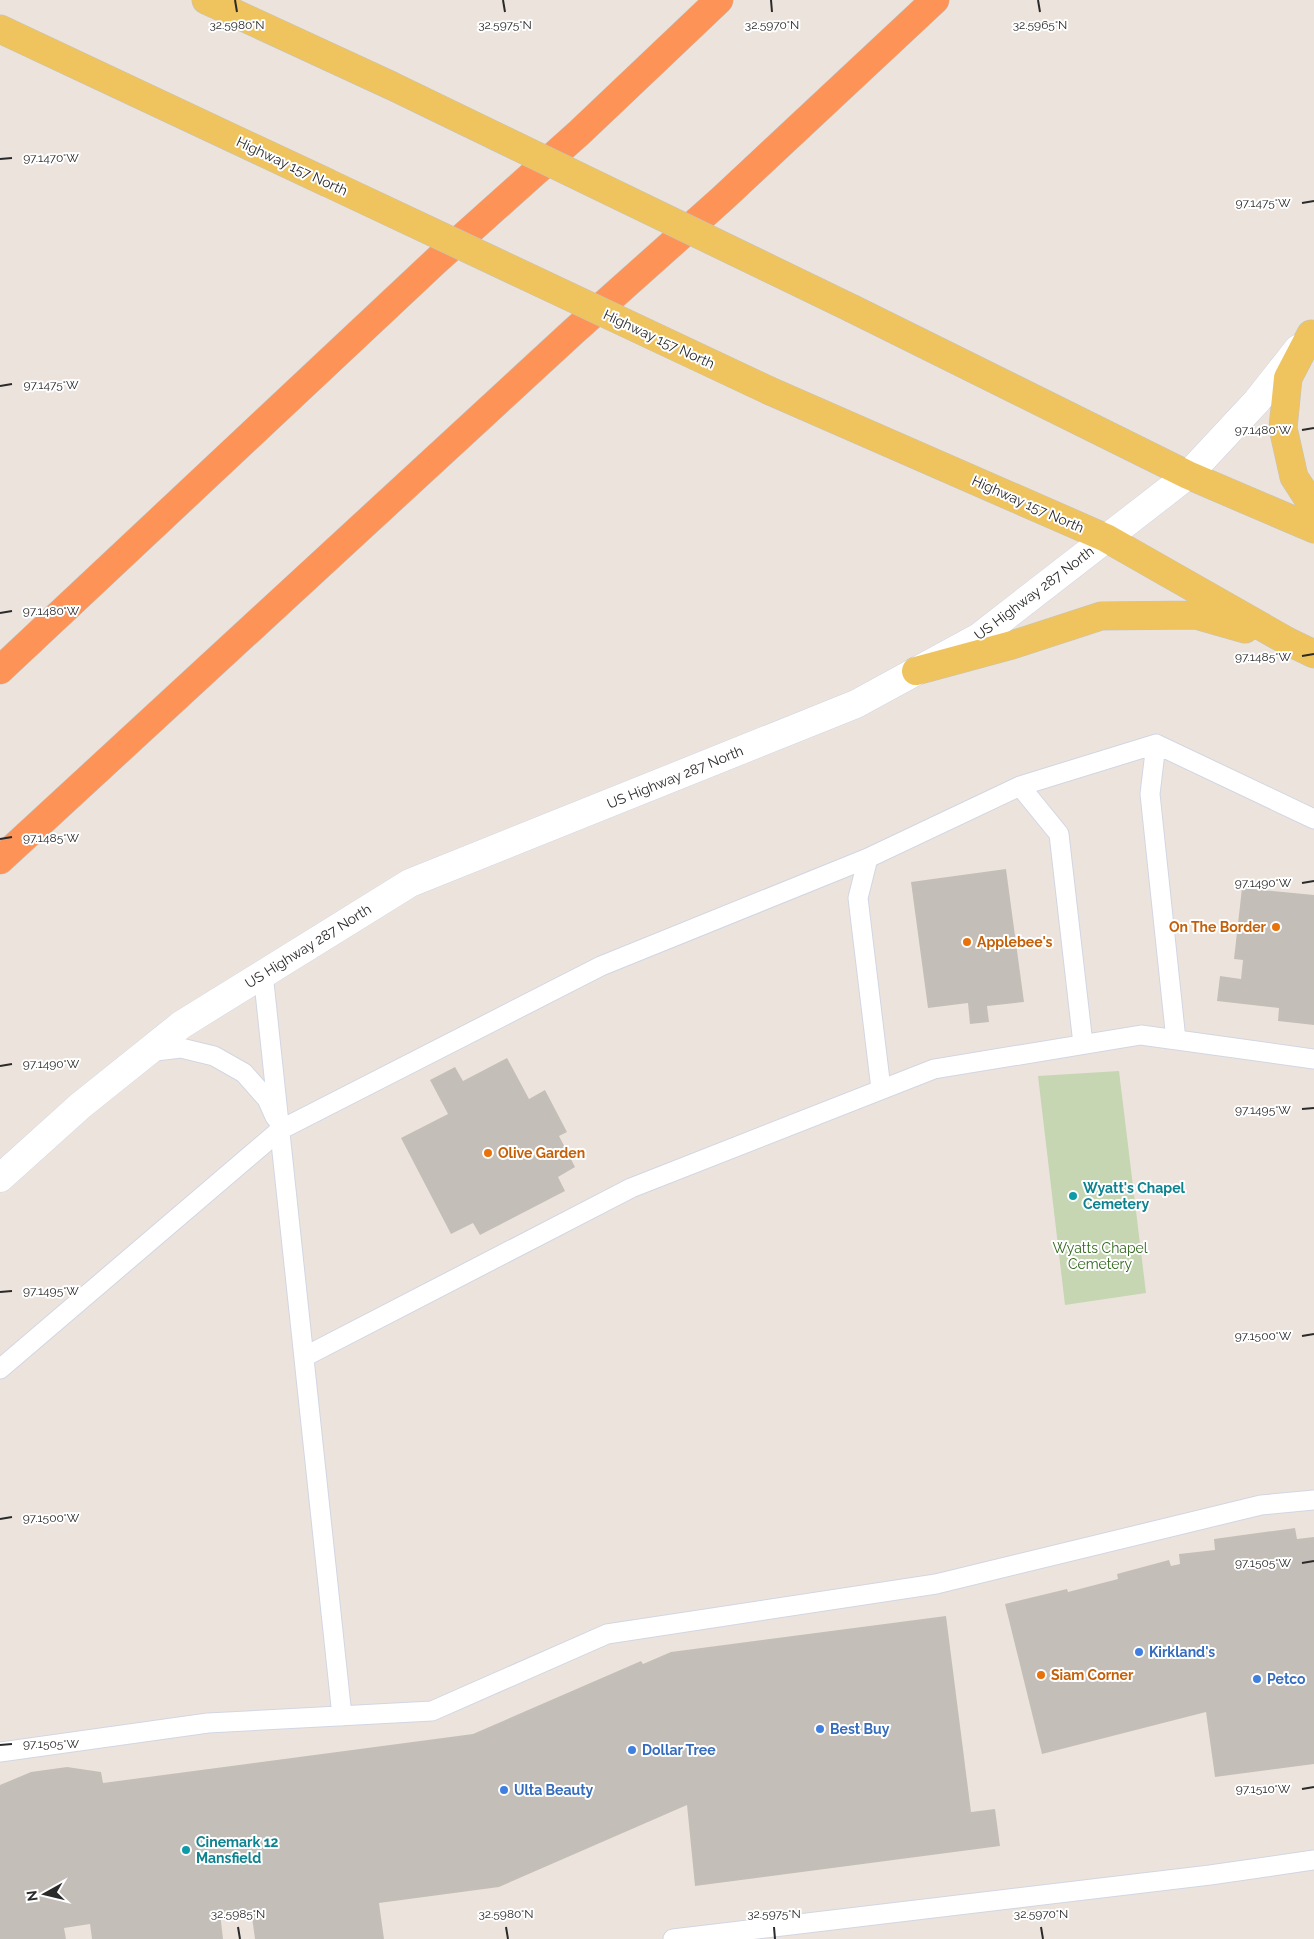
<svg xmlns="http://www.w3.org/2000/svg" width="1314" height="1939" viewBox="0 0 1314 1939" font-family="Raleway,sans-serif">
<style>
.cemetery{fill:#c6d6b3}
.building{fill:#c4beb9}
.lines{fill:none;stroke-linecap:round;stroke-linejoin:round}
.lane-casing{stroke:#d1d6e3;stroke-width:21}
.secondary-casing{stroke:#d1d6e3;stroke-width:29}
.primary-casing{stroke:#c3c3c3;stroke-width:29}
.highway-casing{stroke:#c3c3c3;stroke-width:29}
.lane{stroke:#fff;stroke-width:19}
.secondary{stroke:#fff;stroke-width:28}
.primary{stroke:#efc45e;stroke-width:28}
.highway{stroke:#fd9356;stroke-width:28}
.primary-bridge-casing{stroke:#c3c3c3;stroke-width:29;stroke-linecap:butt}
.primary-bridge{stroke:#efc45e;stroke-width:28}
.ticks{fill:none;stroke:#2a2a2a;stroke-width:2}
.food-dot{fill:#e8710a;stroke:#fff;stroke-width:2}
.culture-dot{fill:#0f9aa8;stroke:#fff;stroke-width:2}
.shop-dot{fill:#3f7fe0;stroke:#fff;stroke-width:2}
.labels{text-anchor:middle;stroke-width:4;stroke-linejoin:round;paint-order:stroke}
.street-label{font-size:14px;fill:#2a2a2a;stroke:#fff}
.food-label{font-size:14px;font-weight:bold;fill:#c56008;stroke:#fff;text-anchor:start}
.culture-label{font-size:14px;font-weight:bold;fill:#0d838f;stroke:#fff;text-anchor:start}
.park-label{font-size:14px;fill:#2f661a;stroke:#fff}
.shop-label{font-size:14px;font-weight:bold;fill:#366cbe;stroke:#fff;text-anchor:start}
.ticks-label{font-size:12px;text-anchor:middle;fill:#2a2a2a;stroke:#fff;stroke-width:4;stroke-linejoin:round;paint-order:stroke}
</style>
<rect width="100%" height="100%" fill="#ece4dc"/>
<path class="cemetery" d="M1119,1071L1146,1293L1065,1305L1038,1076Z"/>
<path class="building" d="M1006,869L1024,1002L987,1006L989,1022L970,1024L968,1003L928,1008L911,882Z
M1242,888L1314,895V1025L1278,1021L1279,1008L1217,1001L1220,976L1241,979L1243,960L1234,959Z
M507,1058L529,1099L545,1090L567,1132L559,1136L575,1167L558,1177L565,1191L480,1235L473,1223L451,1234L401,1138L448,1114L430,1080L455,1067L463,1081Z
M1295,1528L1297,1539L1314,1537V1764L1215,1777L1206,1712L1042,1754L1005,1604L1067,1589L1068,1592L1118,1579L1117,1574L1169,1560L1171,1566L1180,1564L1179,1554L1215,1550L1214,1539Z
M946,1616L971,1812L995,1809L1000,1846L695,1886L687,1805L499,1887L379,1903L384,1939H255L251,1910L220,1913L223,1939H92L90,1924L64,1928L66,1939H0V1785L31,1772L67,1767L101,1772L103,1783L473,1734L641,1661L643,1664L671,1652Z"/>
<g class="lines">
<defs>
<path id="lane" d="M1020,786L1156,744
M263,973L342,1716
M1176,1040L1150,794L1156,744L1314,819
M147,1052L181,1048L214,1056L244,1073L267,1099L275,1117
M881,1089L858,898L868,858L1020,786L1059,834L1083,1044
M304,1357L631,1188L934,1069L1141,1035L1314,1059
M0,1369L280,1130L601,966L868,858
M0,1752L208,1723L432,1711L607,1634L936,1584L1261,1505L1314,1500
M673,1939L1210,1875L1314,1860"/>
<path id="secondary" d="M0,1178L80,1106L181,1025L410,883L856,704L979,637L1188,475L1257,401L1298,349"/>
<path id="primary" d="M206,0L390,85
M0,29L326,182
M853,309L1188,475L1314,529
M1311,334L1288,378L1283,428L1294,477L1314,508
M770,391L1106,538L1287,641L1314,654
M916,671L1012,645L1101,616L1196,615L1245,629"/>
<path id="highway" d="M0,670L437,260L580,132L719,0
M0,860L574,331L722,199L935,0"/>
</defs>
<use href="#lane" class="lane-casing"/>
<use href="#secondary" class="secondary-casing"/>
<use href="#primary" class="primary-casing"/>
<use href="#highway" class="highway-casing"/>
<use href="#lane" class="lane"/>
<use href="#secondary" class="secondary"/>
<use href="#primary" class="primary"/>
<use href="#highway" class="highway"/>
<defs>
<path id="primary-bridge" d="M390,85L853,309
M326,182L770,391"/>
</defs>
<use href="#primary-bridge" class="primary-bridge-casing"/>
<use href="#primary-bridge" class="primary-bridge"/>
</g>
<path class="ticks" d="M235,0L237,12M503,0L505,12M771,0L772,12M1038,0L1040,12M0,159L12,158M1302,203L1314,201M0,386L12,384M1302,430L1314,428M0,613L12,611M1302,656L1314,654M0,839L12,837M1302,883L1314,881M0,1066L12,1064M1302,1109L1314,1108M0,1292L12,1291M1302,1336L1314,1334M0,1519L12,1517M1302,1563L1314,1561M0,1745L12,1744M1302,1789L1314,1787M238,1927L240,1939M506,1927L508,1939M774,1927L775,1939M1041,1927L1043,1939"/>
<g class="food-dot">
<circle cx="1276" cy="927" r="5"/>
<circle cx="967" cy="942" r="5"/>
<circle cx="488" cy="1153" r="5"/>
<circle cx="1041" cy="1675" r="5"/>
</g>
<g class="culture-dot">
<circle cx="1073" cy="1196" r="5"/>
<circle cx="186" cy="1850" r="5"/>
</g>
<g class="shop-dot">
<circle cx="1139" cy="1652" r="5"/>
<circle cx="1257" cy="1679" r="5"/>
<circle cx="820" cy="1729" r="5"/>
<circle cx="632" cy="1750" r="5"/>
<circle cx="504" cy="1790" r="5"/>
</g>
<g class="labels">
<g class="street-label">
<text transform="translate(292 166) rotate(25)" y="5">Highway 157 North</text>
<text transform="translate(659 339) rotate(25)" y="5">Highway 157 North</text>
<text transform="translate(1028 504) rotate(24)" y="5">Highway 157 North</text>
<text transform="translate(1034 593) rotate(-37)" y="5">US Highway 287 North</text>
<text transform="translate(675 777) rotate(-22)" y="5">US Highway 287 North</text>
<text transform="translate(308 946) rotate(-32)" y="5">US Highway 287 North</text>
</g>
<g class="food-label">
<text x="1266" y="932" text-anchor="end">On The Border</text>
<text x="977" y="947">Applebee's</text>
<text x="498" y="1158">Olive Garden</text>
<text x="1051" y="1680">Siam Corner</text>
</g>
<g class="culture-label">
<text x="1083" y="1193">Wyatt's Chapel<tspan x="1083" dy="16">Cemetery</tspan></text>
<text x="196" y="1847">Cinemark 12<tspan x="196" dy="16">Mansfield</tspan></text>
</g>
<g class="park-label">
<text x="1100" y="1253">Wyatts Chapel<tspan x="1100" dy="16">Cemetery</tspan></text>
</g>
<g class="shop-label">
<text x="1149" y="1657">Kirkland's</text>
<text x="1267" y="1684">Petco</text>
<text x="830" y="1734">Best Buy</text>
<text x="642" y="1755">Dollar Tree</text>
<text x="514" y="1795">Ulta Beauty</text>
</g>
</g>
<g class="ticks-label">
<text x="237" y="29">32.5980°N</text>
<text x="505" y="29">32.5975°N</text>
<text x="772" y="29">32.5970°N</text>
<text x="1040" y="29">32.5965°N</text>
<text x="51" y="162">97.1470°W</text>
<text x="1263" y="207">97.1475°W</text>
<text x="51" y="389">97.1475°W</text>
<text x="1263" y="434">97.1480°W</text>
<text x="51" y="615">97.1480°W</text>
<text x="1263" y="661">97.1485°W</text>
<text x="51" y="842">97.1485°W</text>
<text x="1263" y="887">97.1490°W</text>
<text x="51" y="1068">97.1490°W</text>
<text x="1263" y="1114">97.1495°W</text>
<text x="51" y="1295">97.1495°W</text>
<text x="1263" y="1340">97.1500°W</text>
<text x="51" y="1522">97.1500°W</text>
<text x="1263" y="1567">97.1505°W</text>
<text x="51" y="1748">97.1505°W</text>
<text x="1263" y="1793">97.1510°W</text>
<text x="238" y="1918">32.5985°N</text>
<text x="506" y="1918">32.5980°N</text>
<text x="774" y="1918">32.5975°N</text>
<text x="1041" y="1918">32.5970°N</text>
</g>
<g transform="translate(45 1894) rotate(262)" stroke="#ffffff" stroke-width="4" paint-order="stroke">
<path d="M0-4L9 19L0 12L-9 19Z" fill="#2a2a2a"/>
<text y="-8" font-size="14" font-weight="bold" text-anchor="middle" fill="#2a2a2a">N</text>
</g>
</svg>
